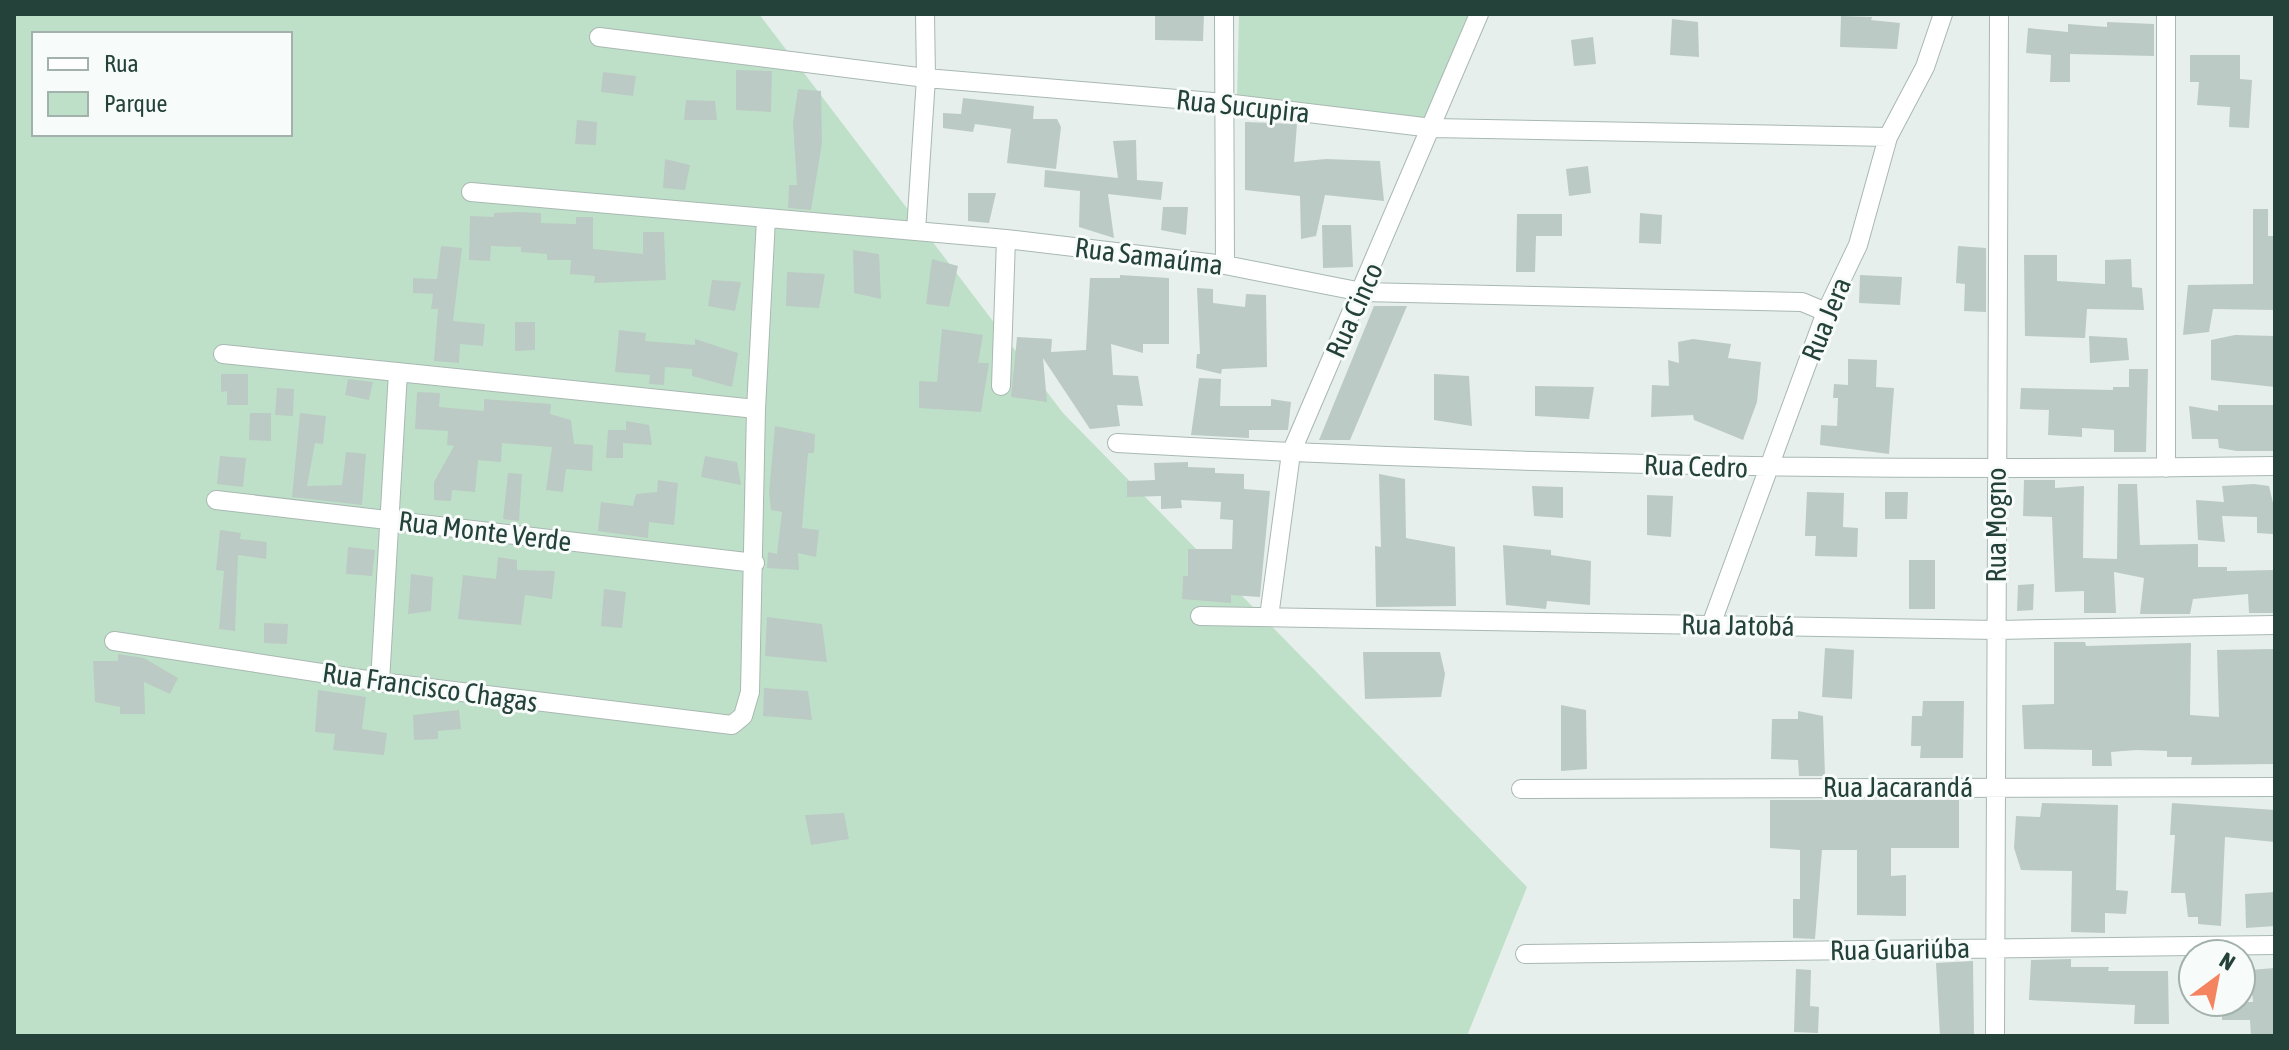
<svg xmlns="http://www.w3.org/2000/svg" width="2289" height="1050" viewBox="0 0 2289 1050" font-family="'Asap Condensed',sans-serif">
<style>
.green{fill:#bfe0c8;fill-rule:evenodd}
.building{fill:#bbcac4}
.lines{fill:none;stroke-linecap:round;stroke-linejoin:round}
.minor-casing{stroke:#a8b8b2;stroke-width:20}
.minor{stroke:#fff;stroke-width:18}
.labels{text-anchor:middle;stroke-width:6;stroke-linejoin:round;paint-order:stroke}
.street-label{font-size:28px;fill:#24423a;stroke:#f7fbf9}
</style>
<rect width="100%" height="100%" fill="#e6efeb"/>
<path class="green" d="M14,14H759L1063,413L1527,887L1467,1036H14ZM34,34H290V134H34Z
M1239,14H1468L1425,119L1237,98Z"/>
<path class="building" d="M1155,14H1204L1203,41L1155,40Z
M1841,16L1872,17L1871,20L1900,23L1897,49L1840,47Z
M1672,19L1698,22L1699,57L1670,55Z
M2107,22L2154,24V56L2070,54V82H2050L2051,55L2026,53L2028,28L2068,32V24L2107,27Z
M1593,37L1596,64L1574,66L1571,40Z
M2190,55H2240V79L2252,80L2249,128L2229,127L2230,107L2197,105L2199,82H2190Z
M736,70L772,71L771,112L736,110Z
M603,72L636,76L633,96L601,92Z
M798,89L821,91L822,143L811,210L788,208L789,185H797L793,123Z
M963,98L1034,106L1033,119H1057L1061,127L1056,169L1007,163L1011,129L975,124L973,132L943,128V113L961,114Z
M686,100L715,101L717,120H684Z
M577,120L597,122L596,145L575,144Z
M1245,122L1297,124L1294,162L1326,159L1380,161L1384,201L1325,195L1316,236L1301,239L1300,196L1245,190Z
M1136,140L1137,180L1163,182L1161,200L1108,194L1114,238L1079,227L1080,191L1044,187L1045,170L1118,178L1113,141Z
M665,159L690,165L685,190L663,188Z
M1588,166L1591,193L1569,196L1566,169Z
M968,193H996L989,223L968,221Z
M1163,207H1188L1186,235L1161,230Z
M2253,209H2268V236H2275V310L2213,309L2209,332L2183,335L2188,285L2253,284Z
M517,212L541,213V223L576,224V217H593V249L643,254V232H664L666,280L594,283L595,276L570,274L571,260H547V254L521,252V247L491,246L490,261L469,260L470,216L494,217V213Z
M1640,213L1662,215L1661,244L1639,243Z
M1517,214H1562V236H1536L1535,272H1516Z
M1322,225H1351L1353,267L1323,268Z
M441,246L462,248L453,321L485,324L483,346L460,344L459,363L434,361L438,309H431L433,294L413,293V278L437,279Z
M1958,246L1986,248V312L1964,311L1965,284L1956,283Z
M853,250L879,254L881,299L854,293Z
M2024,255H2057V281L2105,284V260L2131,259L2132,287L2142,288L2144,310L2087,309L2085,338L2025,336Z
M932,259L958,266L949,307L926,304Z
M787,272L825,274L819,308L786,306Z
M1120,275L1169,278V344H1143V353L1111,344L1113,375L1138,376L1143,406L1117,405L1120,426L1090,429L1043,358L1047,402L1011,397L1017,337L1052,339L1051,352L1086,350L1090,278H1120Z
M1860,275L1902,277L1900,305L1859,303Z
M712,280L741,282L735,311L708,306Z
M1197,288L1213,289V303L1245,307L1246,294L1266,295L1267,367L1222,369L1221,374L1196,368L1197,354H1200Z
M1374,306H1407L1350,440H1319Z
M515,322H535V350L515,351Z
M942,329L983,335L978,363H989L981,412L919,408V381L937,382Z
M619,330L646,333L645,341L695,345V339L738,353L732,387L692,376V369L665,367L664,385L649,384L650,375L615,372Z
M2235,335L2275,336V387L2211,380V340Z
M2089,336L2127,338L2129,360L2090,363Z
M1693,339L1731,344L1728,358L1761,362L1757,402L1743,440L1694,420L1693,415L1651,417L1652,385L1669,386L1668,360L1679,363L1678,342Z
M1848,359L1877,360L1876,387L1894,388L1889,454L1820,445L1821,425L1837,426L1838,398H1833L1834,384L1848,385Z
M2129,369H2148L2146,452H2114V430L2082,428V437L2048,435L2049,410L2020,409L2021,388L2113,390V387H2129Z
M221,374H248V405H227V391L221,392Z
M1434,374L1469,376L1472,426L1434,420Z
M1199,378L1221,379L1220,406H1271V399L1291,402L1288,430H1249V438L1191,435Z
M348,379L373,382L369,400L345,395Z
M1535,386L1594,387L1589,419L1535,416Z
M277,388L294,389L293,416L275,415Z
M417,392L440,393L439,407L484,411V399L551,404L550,414L571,420L574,444L593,445L592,471L566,469L563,492L546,490L552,447L502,443L501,462L478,460L475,492L452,490L451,501L434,500V482L454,446L447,445L448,431L415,429Z
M2218,405H2275V451H2237L2219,448L2218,439H2192L2189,406L2218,411Z
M250,413H271V441L249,440Z
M300,413L326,416L323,444L315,443L307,486L342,485L346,452L366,454L362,505L292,497Z
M626,421L649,425L652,445L623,443V458H606L608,430H626Z
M775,426L815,434L814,453H808L802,528L819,530L816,557L798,553L799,570L767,568L768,552L777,554L782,512L771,510L769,493Z
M220,456L246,458L243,487L217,484Z
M705,456L737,462L741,485L701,477Z
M1188,462V467L1215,468V473L1244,474V489L1270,491L1260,597L1231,595V603L1182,599L1183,576H1188V549H1232L1233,520L1220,519L1221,502L1181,500L1182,508L1161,509V496L1127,497V481L1155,480L1154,463Z
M508,473L522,474L519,521L503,519Z
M1379,474L1405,479L1406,538L1455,547L1456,606L1376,607L1375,546L1381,547Z
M658,480L678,483L674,525L649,522L648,538L598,531L601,502L633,506L636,494L657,492Z
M2024,480H2055V488L2084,486L2083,558L2117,559L2118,484H2137L2140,545L2198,544V567H2227V571L2275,570V613H2249L2248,594L2193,599L2190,614H2140L2144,578L2114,572L2116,613H2084V591L2055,592L2052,517L2023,516Z
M2254,484L2269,486L2274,507L2273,534L2257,533V517L2222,516L2225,542L2198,540L2196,500L2224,502L2222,486Z
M1532,486L1563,487V518L1534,516Z
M1807,492L1844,493L1843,527L1858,528L1857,557L1815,556L1816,536H1805Z
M1885,492H1908L1907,519H1885Z
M1647,495L1673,496L1671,537L1647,535Z
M220,530L241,533L240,539L267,542L266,559L238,555L235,631L219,629L224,571L216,570Z
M1503,545L1551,550V555L1591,561L1590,605L1547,601L1546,609L1506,605Z
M348,547L375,550L372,576L346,574Z
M498,557L517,560V570L555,571L552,599L525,595L521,625L458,619L463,575L496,579Z
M1909,560H1935V609H1909Z
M411,574L433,577L431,611L408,614Z
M2034,584L2033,610L2017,611L2018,585Z
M604,589L626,592L622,628L601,626Z
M767,617L822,624L827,662L765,656Z
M264,623L288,624L287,644L264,643Z
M2054,642H2085L2086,646L2191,643L2190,715L2219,717L2217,650L2275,649V764L2191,765L2192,757H2167V751L2136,750L2111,752L2112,766H2092V750L2024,749L2022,705L2054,704Z
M1825,648L1854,650L1852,699L1822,697Z
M1363,652H1440L1445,674L1441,697L1365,699Z
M118,654L144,658L178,678L170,694L144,682L145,714H120V707L95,702L93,661H118Z
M764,688L808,691L812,720L763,716Z
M318,690L366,697L362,729L387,733L384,755L333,750L335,734L315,732Z
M1923,701H1964L1963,758H1920L1921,746H1911L1912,716H1922Z
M1561,705L1586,710L1587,769L1561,771Z
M459,710L461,729L438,731V739L414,740L413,715Z
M1798,711L1823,716L1825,776H1799L1798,760L1771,759L1772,719H1798Z
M1770,800H1959V848H1891V876L1906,875V916L1857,915V850H1822L1815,939L1793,938V899H1800V850L1770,848Z
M2042,803L2118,805L2116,890L2128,891L2126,914L2105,913V933L2071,932L2072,871L2021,870L2014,848L2016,816L2040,817Z
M2172,803L2275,810V842L2225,837L2221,926L2198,924V917H2188L2185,893H2171L2175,835H2170Z
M844,813L849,839L811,845L805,815Z
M2275,892V926L2246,928L2245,894Z
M2071,959V967H2109L2108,971H2168L2169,1024H2134L2135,1005L2029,1000L2031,960Z
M1973,961L1974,1036H1940L1936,963Z
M2275,968V1036H2251L2250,1020H2222V1002H2253L2250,970Z
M1796,969L1811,970L1810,1006L1819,1007L1818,1033L1794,1032Z"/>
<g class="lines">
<defs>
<path id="minor" d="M1224,14L1225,265
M2166,14V468
M599,37L926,78L1225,103L1432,128L1888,137
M471,192L1006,239L1225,265L1362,292L1802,302L1826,312
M916,231L926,78L925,14
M223,354L756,409
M1001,386L1006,239
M1117,443C1503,465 1889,472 2275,466
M216,500L755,563
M1200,616L1997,630L2275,625
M1269,617L1291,453L1479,14
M1711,625L1826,312L1858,245L1888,137L1925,67L1943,14
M114,641L380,682L732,725L743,716L750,692L756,409L766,219
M380,682L398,372
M1521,789L2275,787
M1525,954L2275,945
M1995,1036L1999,14"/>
</defs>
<use href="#minor" class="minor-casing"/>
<use href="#minor" class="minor"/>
</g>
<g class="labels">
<g class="street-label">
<text transform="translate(1243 106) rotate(6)" y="10">Rua Sucupira</text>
<text transform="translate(1149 256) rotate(7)" y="10">Rua Samaúma</text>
<text transform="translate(1354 310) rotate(-66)" y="10">Rua Cinco</text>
<text transform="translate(1826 319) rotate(-68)" y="10">Rua Jera</text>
<text transform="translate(1696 466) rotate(2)" y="10">Rua Cedro</text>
<text transform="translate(1996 525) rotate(-90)" y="10">Rua Mogno</text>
<text transform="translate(485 531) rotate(7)" y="10">Rua Monte Verde</text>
<text transform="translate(1738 625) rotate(1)" y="10">Rua Jatobá</text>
<text transform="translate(430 687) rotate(8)" y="10">Rua Francisco Chagas</text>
<text x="1898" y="797">Rua Jacarandá</text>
<text transform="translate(1900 949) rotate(-1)" y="10">Rua Guariúba</text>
</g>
</g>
<rect width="2289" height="1050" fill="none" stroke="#24423a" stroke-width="32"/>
<rect x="32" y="32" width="260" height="104" fill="#f7fbf9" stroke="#a3b1ad" stroke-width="2"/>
<rect x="48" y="58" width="40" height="12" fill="#ffffff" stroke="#a3b1ad" stroke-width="2"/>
<text x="104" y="72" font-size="24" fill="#24423a">Rua</text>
<rect x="48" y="92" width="40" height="24" fill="#bfe0c8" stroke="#a3b1ad" stroke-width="2"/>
<text x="104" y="112" font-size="24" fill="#24423a">Parque</text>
<g transform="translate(2217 978) rotate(32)"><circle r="38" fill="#f7fbf9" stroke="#a3b1ad" stroke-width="2"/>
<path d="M0-6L14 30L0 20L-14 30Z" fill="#f4845f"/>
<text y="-12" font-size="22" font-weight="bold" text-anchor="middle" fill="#24423a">N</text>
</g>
</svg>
